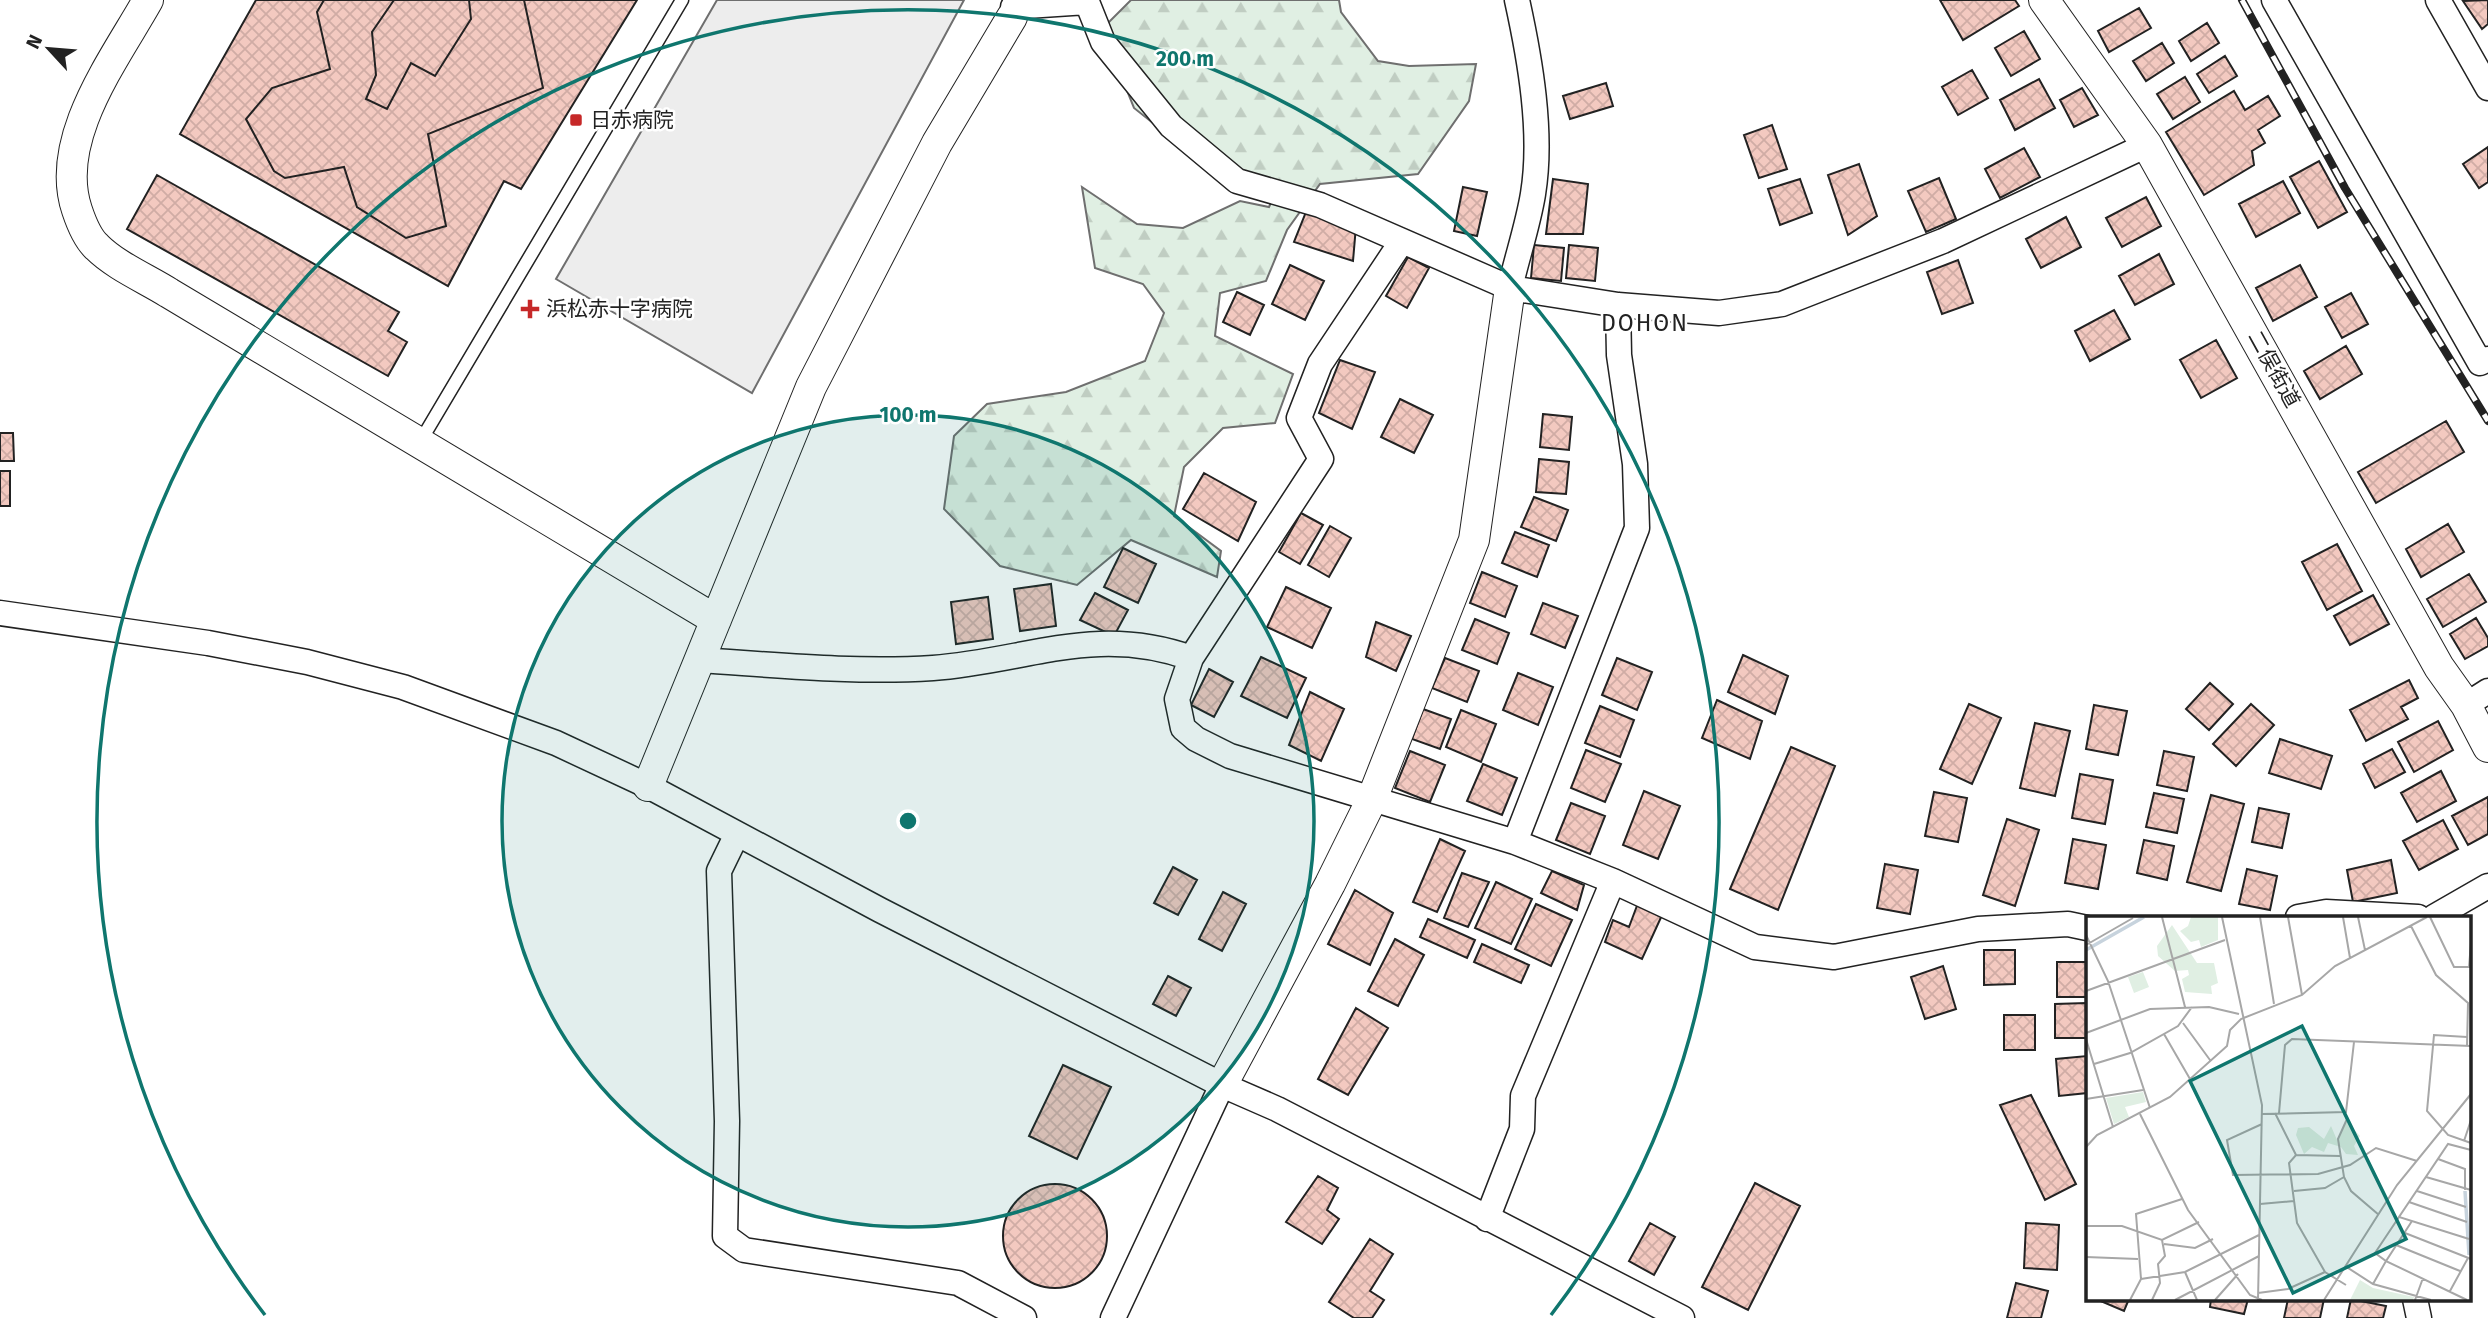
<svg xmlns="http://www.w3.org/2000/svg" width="2488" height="1318" viewBox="0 0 2488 1318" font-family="'Fira Sans','Noto Sans JP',sans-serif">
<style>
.forest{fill:url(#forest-firs);stroke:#6f6f6f;stroke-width:2}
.parking{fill:#ededed;stroke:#6f6f6f;stroke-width:2}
.building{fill:url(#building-cross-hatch);stroke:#222;stroke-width:2}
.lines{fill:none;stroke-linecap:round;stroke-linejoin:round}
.service-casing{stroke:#222;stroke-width:15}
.minor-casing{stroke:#222;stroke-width:27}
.tertiary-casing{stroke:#222;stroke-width:32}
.service{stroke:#fff;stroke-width:12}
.minor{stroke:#fff;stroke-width:24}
.tertiary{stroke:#fff;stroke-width:30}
.rail-casing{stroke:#222;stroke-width:8}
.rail{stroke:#fff;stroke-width:5;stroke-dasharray:16;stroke-linecap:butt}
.ring{fill:none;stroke:#0f766e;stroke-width:3.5}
.poi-dot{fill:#c62828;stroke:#fff;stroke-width:2.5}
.labels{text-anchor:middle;stroke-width:5;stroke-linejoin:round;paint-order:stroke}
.poi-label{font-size:21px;fill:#222;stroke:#fff;text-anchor:start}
.street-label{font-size:21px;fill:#222;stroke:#fff}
.neighbourhood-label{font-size:23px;letter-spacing:2px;fill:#222;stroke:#fff}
.inset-river{fill:none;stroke:#c7d3dd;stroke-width:3.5}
.inset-road{fill:none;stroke:#a7a7a7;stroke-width:2}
.view{fill:#0f766e;fill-opacity:0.15;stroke:#0f766e;stroke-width:3.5}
.inset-edge{fill:none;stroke:#222;stroke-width:3.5}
.centre{fill:#0f766e;stroke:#fff;stroke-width:3.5}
.ring-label{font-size:21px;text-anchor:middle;font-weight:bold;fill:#0f766e;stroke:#fff;stroke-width:5;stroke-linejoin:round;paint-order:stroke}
</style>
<defs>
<pattern id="forest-firs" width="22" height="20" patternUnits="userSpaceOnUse" patternTransform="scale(1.75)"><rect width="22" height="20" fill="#e0efe3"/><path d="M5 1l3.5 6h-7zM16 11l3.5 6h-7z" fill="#c0cdc2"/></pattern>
<pattern id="building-cross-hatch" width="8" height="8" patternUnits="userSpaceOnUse" patternTransform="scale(1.75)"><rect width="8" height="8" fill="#f3c9c0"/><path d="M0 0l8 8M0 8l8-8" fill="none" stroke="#d0aca5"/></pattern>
</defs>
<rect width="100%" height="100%" fill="#fff"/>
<path class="forest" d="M1131,0H1339L1341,12L1378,61L1409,66L1476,64L1469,101L1418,174L1320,184L1287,230L1266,281L1220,293L1215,336L1293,374L1275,423L1223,428L1184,467L1174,516L1221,551L1217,577L1131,540L1077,585L1000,566L944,509L954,436L987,404L1066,392L1145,361L1164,313L1143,284L1095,268L1082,187L1137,224L1183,228L1240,201L1269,207L1277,190L1188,151L1134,108L1102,29Z"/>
<path class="parking" d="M717,0H964L752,393L556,279Z"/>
<path class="building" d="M256,0H637L521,189L504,181L448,286L180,134Z
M324,0H524L543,88L428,134L446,226L406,238L357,207L344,167L285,178L274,171L246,119L272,88L330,69L317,12Z
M394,0H469L471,19L435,76L411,63L387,109L366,99L376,75L372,32Z
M1940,0H2015L2019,6L1963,40Z
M2488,0V24L2482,29L2463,1Z
M2139,8L2151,28L2109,52L2098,31Z
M2207,23L2219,43L2191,61L2179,41Z
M2024,31L2040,59L2011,76L1995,48Z
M2162,43L2174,63L2146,81L2133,61Z
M2225,56L2237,76L2209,93L2197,74Z
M1972,70L1988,98L1958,115L1942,87Z
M2185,77L2200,102L2173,119L2157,94Z
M2039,79L2055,108L2015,130L2000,100Z
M1606,83L1613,106L1570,119L1563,96Z
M2082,88L2098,115L2074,127L2060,100Z
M2234,91L2245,110L2268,96L2280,116L2258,130L2265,143L2252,151L2254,165L2204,195L2166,132Z
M1772,125L1787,169L1759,178L1744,135Z
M2488,147V182L2479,188L2463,164Z
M2024,148L2040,177L2000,198L1985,169Z
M2319,161L2347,212L2318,228L2290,177Z
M1859,164L1877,216L1848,235L1828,175Z
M157,175L399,312L388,331L407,342L388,376L127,229Z
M1939,178L1956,219L1926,232L1908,191Z
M1553,179L1588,184L1583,234H1546Z
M1800,179L1812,213L1780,225L1768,189Z
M2283,181L2300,213L2256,237L2239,204Z
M1463,187L1487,192L1477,236L1454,231Z
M2146,197L2161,226L2122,247L2106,218Z
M1306,212L1356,226L1353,261L1294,242Z
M2066,217L2081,247L2041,268L2026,239Z
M1534,245L1564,248L1561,281L1531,278Z
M1569,245L1598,248L1595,281L1566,278Z
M2159,254L2174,284L2135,305L2119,276Z
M1408,257L1429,268L1407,308L1386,296Z
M1958,260L1973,303L1942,314L1927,272Z
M1290,265L1324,281L1305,320L1272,304Z
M2300,265L2317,297L2273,321L2256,288Z
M1237,292L1264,305L1250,335L1223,322Z
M2351,293L2368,324L2342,338L2325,307Z
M2114,310L2130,339L2090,361L2075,331Z
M2216,340L2237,378L2201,398L2180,360Z
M2346,346L2362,374L2320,399L2304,371Z
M1340,360L1375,372L1352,429L1319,413Z
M1400,399L1433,415L1414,453L1381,437Z
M1543,414L1572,417L1569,450L1540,447Z
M2446,421L2464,452L2376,503L2358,472Z
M0,433H13L14,461H0Z
M1539,459L1569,462L1566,494L1536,492Z
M0,471H10V506H0Z
M1204,473L1256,502L1238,541L1183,509Z
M1534,497L1568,510L1556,541L1521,527Z
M1301,513L1323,525L1300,564L1279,552Z
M2448,524L2464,552L2421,577L2406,549Z
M1330,526L1351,538L1329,577L1308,565Z
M1515,532L1549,545L1537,577L1502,563Z
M2337,544L2362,591L2327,610L2302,562Z
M1123,548L1156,564L1138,603L1104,587Z
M1482,572L1517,586L1505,617L1470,603Z
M2469,574L2486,602L2443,627L2427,599Z
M1051,584L1056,626L1020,631L1014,589Z
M1286,587L1331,608L1312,648L1267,627Z
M1095,593L1128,610L1114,636L1080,620Z
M2373,595L2389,624L2350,645L2334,616Z
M988,597L993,639L956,644L951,602Z
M1543,603L1578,616L1565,648L1531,634Z
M2476,618L2488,638V646L2465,659L2450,634Z
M1475,619L1509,633L1497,664L1462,650Z
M1376,622L1411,636L1396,671L1366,657Z
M1743,655L1788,676L1775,714L1728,692Z
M1261,657L1306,678L1287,718L1241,696Z
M1445,658L1479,671L1467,702L1432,688Z
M1617,658L1652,672L1637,710L1602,695Z
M1209,669L1233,682L1214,717L1191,705Z
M1518,673L1553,687L1538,725L1503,710Z
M2409,680L2418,698L2401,707L2408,719L2366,741L2350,710Z
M2210,683L2233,704L2209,730L2186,709Z
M1310,692L1344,709L1321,761L1289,745Z
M1717,700L1762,721L1750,759L1702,738Z
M1969,704L2001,718L1972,784L1940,769Z
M2251,704L2274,725L2236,766L2213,744Z
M2094,705L2127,711L2118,755L2086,749Z
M1600,706L1634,720L1620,757L1585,743Z
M1423,709L1451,719L1440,749L1412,739Z
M1461,710L1496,724L1481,762L1446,747Z
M2438,721L2453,750L2414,772L2398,742Z
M2035,723L2070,731L2055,796L2020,788Z
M2280,739L2332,756L2321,789L2269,773Z
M1791,747L1835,766L1778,910L1730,889Z
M2392,749L2405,772L2375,788L2363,764Z
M1586,750L1621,764L1605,802L1571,788Z
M1410,751L1445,765L1430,802L1395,788Z
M2164,751L2194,757L2187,791L2157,785Z
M1483,764L1517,778L1502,815L1467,801Z
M2441,771L2456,801L2417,822L2401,793Z
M2080,774L2113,780L2105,824L2072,818Z
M1644,791L1680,806L1658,859L1623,845Z
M1934,792L1967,798L1958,842L1925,836Z
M2154,793L2184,799L2177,833L2146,827Z
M2211,795L2244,804L2221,891L2187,882Z
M2488,797V834L2468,845L2452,816Z
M1571,803L1605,816L1590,854L1556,840Z
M2259,808L2289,814L2282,848L2252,842Z
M2007,819L2039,830L2015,906L1983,895Z
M2443,820L2458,849L2419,870L2403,841Z
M1440,839L1465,851L1437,912L1413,902Z
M2073,839L2106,845L2098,889L2065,883Z
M2144,840L2174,846L2167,880L2137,873Z
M2391,860L2397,893L2353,902L2347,870Z
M1885,864L1918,870L1910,914L1877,908Z
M1173,867L1197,880L1178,915L1154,903Z
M2247,869L2277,876L2270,910L2239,904Z
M1552,871L1584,885L1577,910L1541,893Z
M1462,873L1489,882L1468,927L1444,918Z
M1496,882L1532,899L1511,944L1475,928Z
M1355,890L1393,913L1370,965L1328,944Z
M1223,892L1246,904L1222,951L1199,939Z
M1638,903L1663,913L1642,959L1605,942L1613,920L1629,927Z
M1536,904L1572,920L1551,966L1515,949Z
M1428,919L1475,940L1467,958L1420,937Z
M1395,939L1424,955L1398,1006L1368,991Z
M1482,944L1529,965L1521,983L1474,962Z
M1984,950H2015V984L1984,985Z
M2057,962H2087V997H2057Z
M1943,966L1956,1009L1925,1019L1911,977Z
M1168,976L1191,988L1176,1016L1153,1004Z
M2086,1003V1038H2055V1004Z
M1356,1008L1388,1028L1348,1095L1318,1079Z
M2004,1015H2035V1050H2004Z
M2087,1056V1093L2059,1096L2056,1059Z
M1063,1065L1111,1087L1077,1159L1029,1136Z
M2031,1095L2076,1184L2045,1200L2000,1105Z
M1318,1176L1338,1188L1327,1210L1339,1219L1322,1244L1286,1222Z
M1755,1183L1800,1206L1748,1310L1702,1287Z
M1003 1236a52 52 0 1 1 104 0a52 52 0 1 1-104 0Z
M1650,1223L1675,1237L1654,1275L1629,1261Z
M2026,1223L2059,1225L2057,1270L2024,1268Z
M1370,1239L1393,1254L1370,1291L1384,1300L1372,1318H1354L1329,1302Z
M2016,1283L2048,1291L2041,1318H2007Z
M2096,1299H2129L2124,1311Z
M2211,1299H2248L2244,1314L2210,1307Z
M2288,1299H2324L2320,1318H2284Z
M2351,1299L2386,1306L2383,1318H2347Z"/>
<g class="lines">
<defs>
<path id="service" d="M420,442L682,0"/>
<path id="minor" d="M2274,0L2480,363L2488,359
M2438,0L2488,88
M1013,7L1087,2L1103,42L1171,126L1237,181L1320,205L1510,288L1618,305L1719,313L1782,304L1943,241L2147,145
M1402,241L1320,364L1299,418L1321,459L1191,658L1177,699L1183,728L1196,739L1230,756L1515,842L1613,881L1755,947L1834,957L1978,929L2068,924L2087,928
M1510,288C1517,257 1528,225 1533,194C1543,133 1530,59 1517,0
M0,613L208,643L307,662L403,687L556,743L648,786L880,910L1222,1085L1277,1109L1682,1318
M699,660C777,665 855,673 933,668C1027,661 1095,624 1191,658
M2466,705L2488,691
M737,834L719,871L727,1121L725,1236L744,1250L958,1283L1024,1318
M1515,842L1637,528L1635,464L1619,355L1618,305
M2298,917L2326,912L2418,917
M2434,917L2488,886
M1487,1219L1522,1129L1523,1096L1613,881
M2415,1299L2419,1318
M1113,1318L1222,1085"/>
<path id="tertiary" d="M148,0C115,59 53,139 77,210C81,222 87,238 97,247C116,266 147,279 169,293L716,620
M2044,0L2147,145L2439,667L2466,705L2488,747
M648,786L811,387L937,143L1012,17
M1222,1085L1330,884L1372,799L1474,540L1510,288"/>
</defs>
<use href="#service" class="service-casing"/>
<use href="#minor" class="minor-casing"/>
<use href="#tertiary" class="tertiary-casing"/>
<use href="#service" class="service"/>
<use href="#minor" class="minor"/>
<use href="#tertiary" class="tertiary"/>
<defs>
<path id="rail" d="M2242,0L2345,188L2488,421"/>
</defs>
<use href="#rail" class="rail-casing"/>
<use href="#rail" class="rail"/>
</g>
<circle cx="908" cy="821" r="406" fill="#0f766e" fill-opacity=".12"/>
<g class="ring">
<circle cx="908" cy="821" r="406"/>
<path d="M265 1315A811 811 0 1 1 1551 1315"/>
</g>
<g class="poi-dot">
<rect x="569" y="113" width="14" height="14" rx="3.5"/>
<path d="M526.5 298.5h7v7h7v7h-7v7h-7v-7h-7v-7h7z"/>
</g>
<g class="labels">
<g class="poi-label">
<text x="590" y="127">日赤病院</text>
<text x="546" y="316">浜松赤十字病院</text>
</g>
<g class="street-label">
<text transform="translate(2274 369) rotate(61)" y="7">二俣街道</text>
</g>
<g class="neighbourhood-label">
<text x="1645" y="331">DOHON</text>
</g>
</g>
<g transform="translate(2086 916)">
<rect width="385" height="385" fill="#fff"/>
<path d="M105,1H132V24L115,31L113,24L105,26L94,15L102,10ZM274,364L287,372L328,381L327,384H264Z" fill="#e0efe3"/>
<path d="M86,9L111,47H128L132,67L125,70L126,78L99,76L96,63L103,59L102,54L89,55L72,40L71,30ZM57,176L60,186L39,191L43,201L28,208L20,182ZM260,205L274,220L268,230L272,239L260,238L255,231L242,227L238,236L226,231L218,238L210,219L212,212L223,211L238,223L245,210L251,224Z" fill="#e0efe3"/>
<path d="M57,56L63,71L48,77L42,61Z" fill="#e0efe3"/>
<path class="inset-river" d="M0,34L58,1M379,275L383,339"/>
<path class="inset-road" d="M76,1L99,91M136,1L176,189L172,384M174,1L188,88M202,1L216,79M257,1L264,42M272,1L279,34M344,1L368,51H385M325,10L350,59L382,87L381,130M0,19L22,65L64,192M0,29L47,2M383,51L385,27M0,75L139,24M97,107L124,144M0,117L64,93L123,91L153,98M78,118L104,163M381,121L348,119L341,195L362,219L385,227M0,123L27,211M8,148L44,137L92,110L106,91M0,183L57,174M189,197L210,239M193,197L199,129L206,123L385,130M54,198L102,294L164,379L176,384M176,198L260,196L268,126M258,198L261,203L252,223L258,261L265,275L293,299M176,208L141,224L147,259L232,258L264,249L290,232L331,245M378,225L385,204M0,231L11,219L84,181L141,130L144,114L155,103L216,79L249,50L341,1M254,240L210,239L203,247L211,307L239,356L260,369M352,243L379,253V274M340,261L385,274M208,275L239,272L258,261M331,275L380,291M323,286L381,306M174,288L208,285M313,301L289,337L300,345L326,305M0,310H36L76,324L113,306M319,317L385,343M383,323L313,301L362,228L385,234M78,328L109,332L127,323M310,329L374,355M0,341L52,343M259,350L287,368L345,384M99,356L111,384M55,363L99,356L173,319M287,368L300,345L381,384M364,375L382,342M172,377L202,373L239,356M44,384L55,363L50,298L96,283M66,384L74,367L72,348L79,340L76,324M89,384L173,340M129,384L152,358M238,384L311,269L385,178M329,384L337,362"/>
<path class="view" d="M216,110L320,323L207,377L104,165Z"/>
<rect width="385" height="385" class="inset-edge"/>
</g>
<circle cx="908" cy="821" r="10" class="centre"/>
<g class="ring-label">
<text x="1185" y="66">200 m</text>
<text x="908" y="422">100 m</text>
</g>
<g transform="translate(49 49) rotate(296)" stroke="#ffffff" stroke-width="5" paint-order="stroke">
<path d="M0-5L12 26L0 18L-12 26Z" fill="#222222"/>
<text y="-10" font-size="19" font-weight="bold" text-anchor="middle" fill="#222222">N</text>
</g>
</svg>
